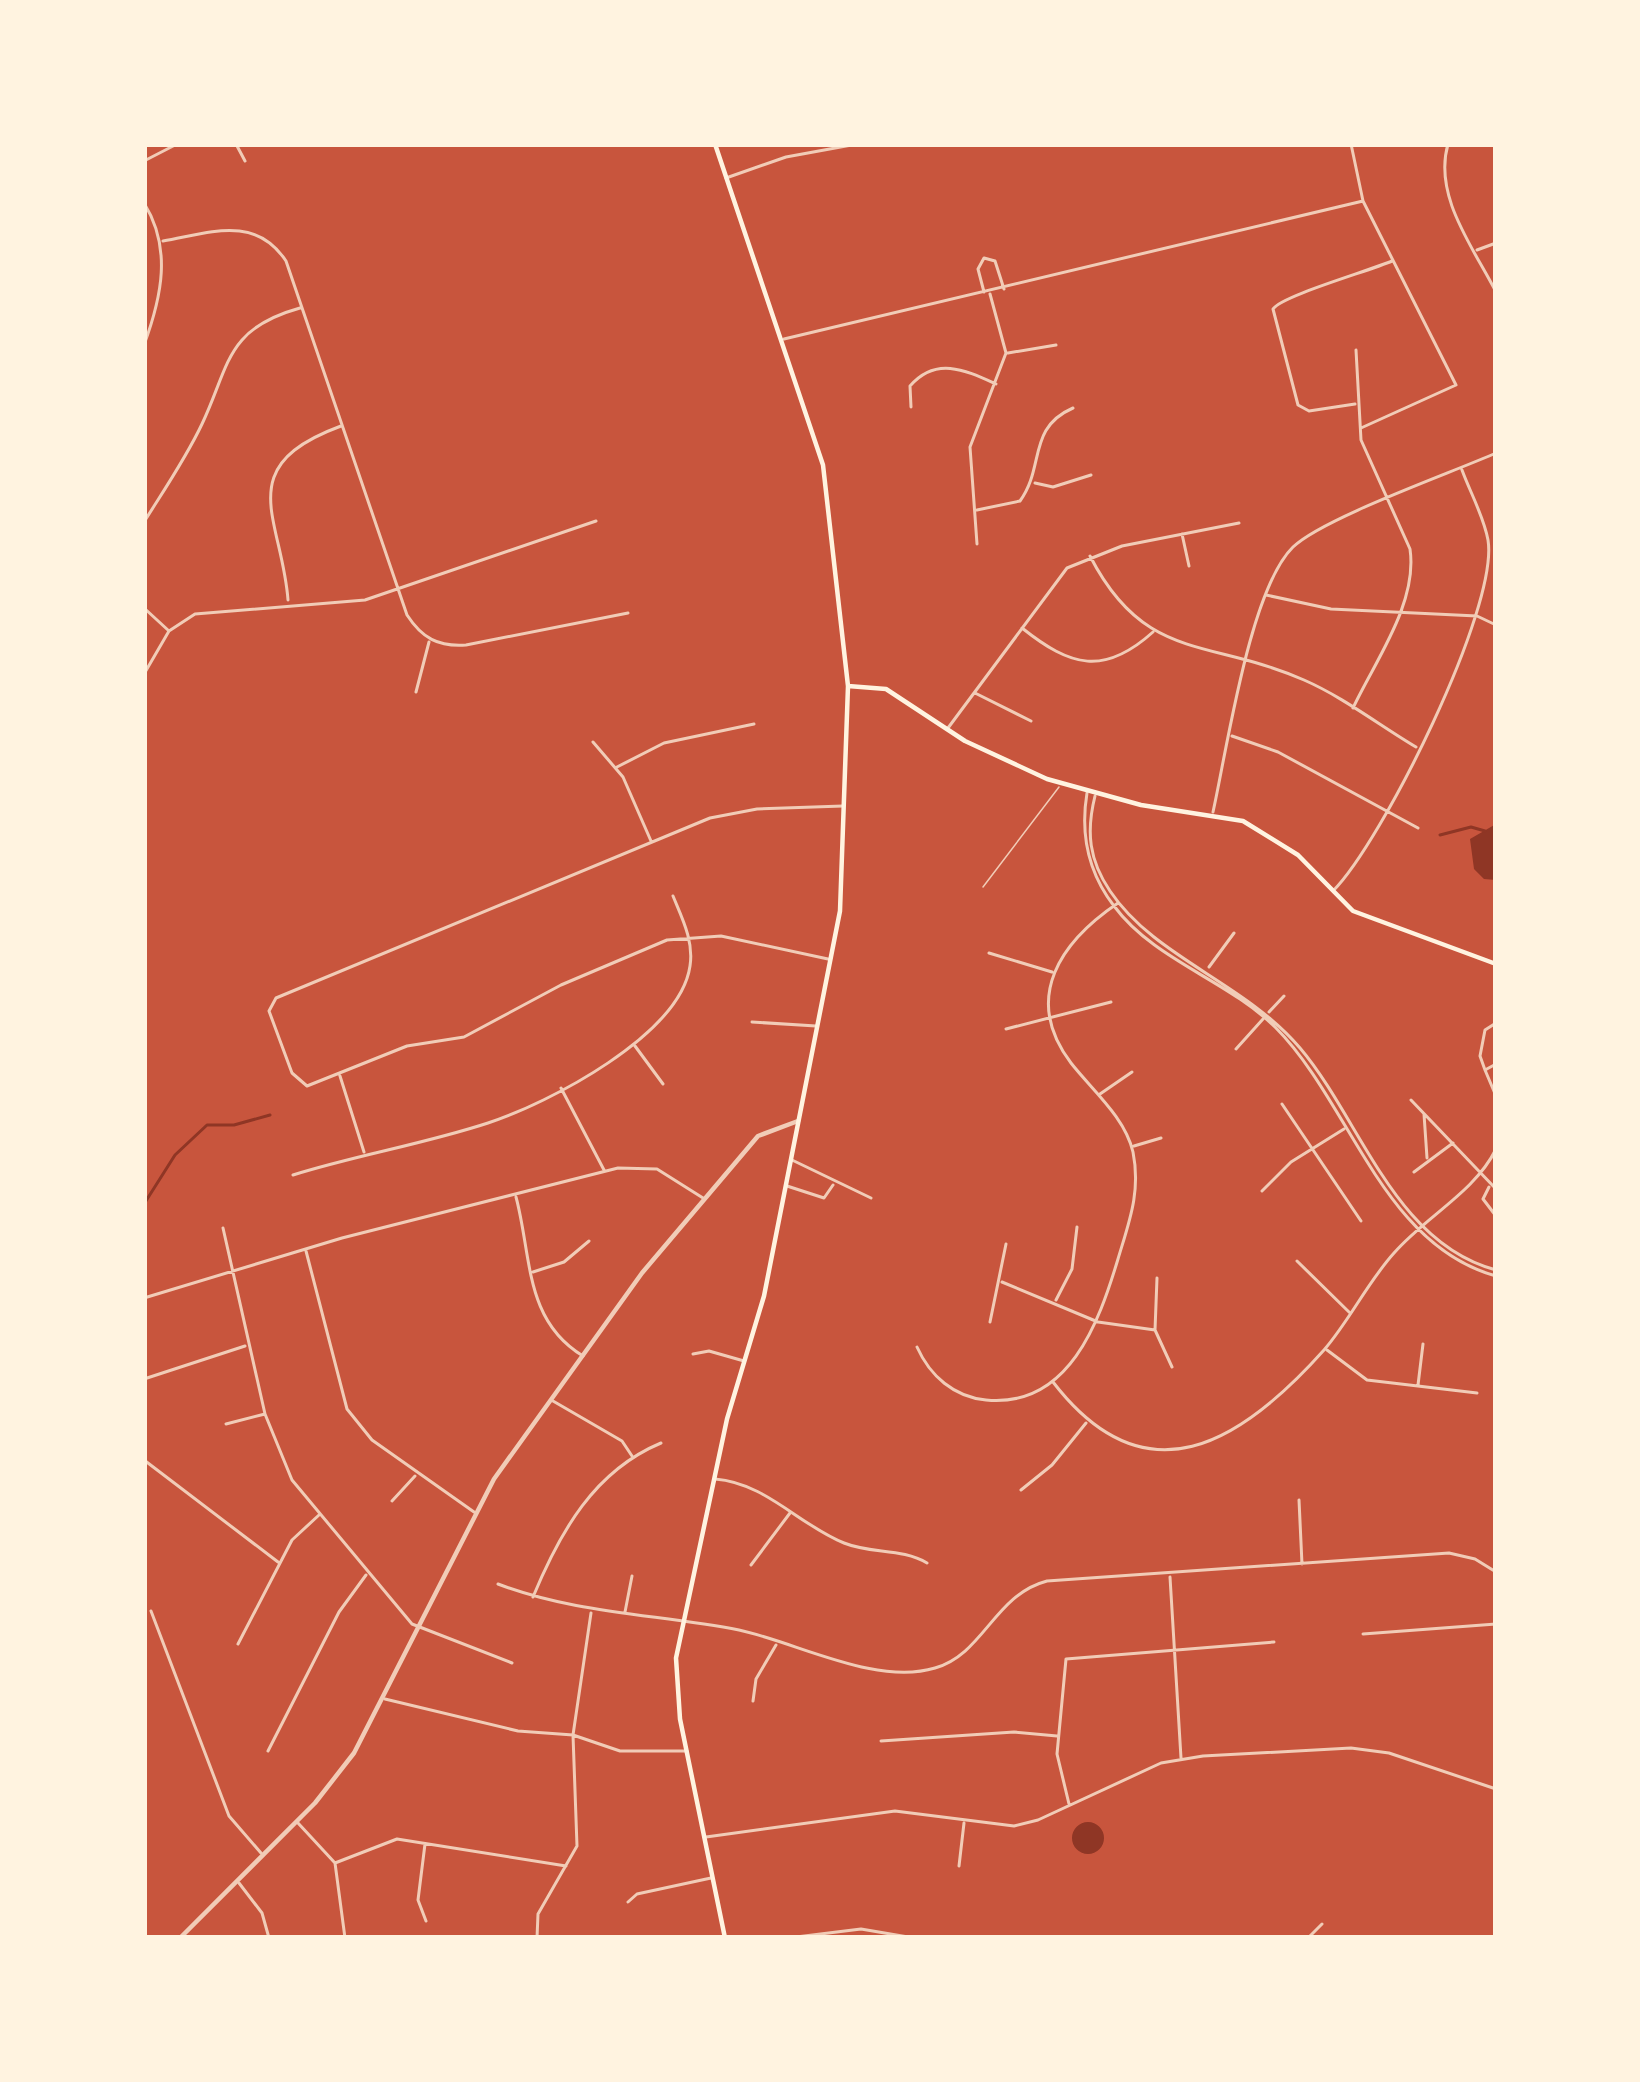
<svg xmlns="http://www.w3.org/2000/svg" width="1640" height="2082" viewBox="0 0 1640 2082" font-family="'Noto Serif',serif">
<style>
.water{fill:#8f3625}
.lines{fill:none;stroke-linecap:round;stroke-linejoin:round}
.stream{stroke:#8f3625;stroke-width:3}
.service{stroke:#f1ccb7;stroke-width:1.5}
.minor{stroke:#f1ccb7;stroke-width:3}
.tertiary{stroke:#f1ccb7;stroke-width:4.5}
.secondary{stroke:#fff3e0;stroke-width:4.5}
</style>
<rect width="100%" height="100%" fill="#c8553d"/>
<path class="water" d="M1496,824V880L1484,879L1474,869L1470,839Z
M1072 1838a16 16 0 1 1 32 0a16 16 0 1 1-32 0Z"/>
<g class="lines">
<path class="stream" d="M1440,835L1471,827L1485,831
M144,1204L175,1155L207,1125H234L270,1115"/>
<path class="service" d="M983,887L1059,787"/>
<path class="minor" d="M236,144L245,161
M1351,144L1363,201L1456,385L1361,428
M1448,144C1433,196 1473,247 1496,292
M144,161L177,144
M726,178L786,157L857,144
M144,203C172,248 162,296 144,345
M163,241C209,233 255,214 286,261L407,615C422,638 438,647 466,645L628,613
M1477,250L1496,243
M984,292L978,269L984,258L995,261L1004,289
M784,339L1363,201
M1008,353L1056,345
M1355,404L1309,411L1298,405L1273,309C1281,296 1369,271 1392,261
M911,407L910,386C936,356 965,370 996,384
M1035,483L1053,487L1091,475
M977,510L1020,501C1045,467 1027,428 1073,408
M144,522C164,490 186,458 202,424C230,365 225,329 300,308
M1182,534L1189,566
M977,544L970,447L1006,353L990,294
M1090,556C1145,663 1209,638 1304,680C1343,697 1379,725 1416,747
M1266,595L1331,609L1477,616L1496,625
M288,600C282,518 230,467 341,426
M144,608L169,631
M1022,628C1071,667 1104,676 1153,632
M144,674L169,631L195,614L365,600L596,521
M416,692L429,642
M975,693L1031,721
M1353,708C1375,661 1418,603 1410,549L1361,440L1356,350
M948,728L1067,568L1122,546L1239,523
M1232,736L1278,752L1418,828
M593,742L623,777L651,841
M617,767L664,743L754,724
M1087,793C1080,835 1088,872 1114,906C1154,960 1227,980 1275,1027C1351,1103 1382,1245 1496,1276
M1095,796C1086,832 1089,860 1110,891C1155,958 1244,982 1300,1048C1361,1120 1394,1243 1496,1270
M1213,812C1227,749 1250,589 1293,547C1323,518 1451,473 1496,453
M1333,891C1382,842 1499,608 1488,540C1484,517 1470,492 1462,470
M989,953L1052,972
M828,959L721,936L667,940L561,985L464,1037L407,1046L307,1086L292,1073L269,1011L276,998L710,818L757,809L843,806
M1209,967L1234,933
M1269,1012L1284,996
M752,1022L816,1026
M1496,1023L1485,1030L1480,1056L1485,1070L1496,1064
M1006,1029L1111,1002
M635,1046L663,1084
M1236,1049L1263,1019
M1485,1070L1496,1096
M340,1076L364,1152
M561,1088L604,1170
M1100,1094L1132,1072
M1411,1100L1496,1189
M1282,1104L1361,1221
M1424,1114L1427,1158
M1134,1146L1161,1138
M792,1160L871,1198
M1414,1172L1453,1143
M293,1175C357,1155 424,1144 488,1123C549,1103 680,1035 690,966C694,941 682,918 673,896
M787,1186L824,1198L833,1185
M1489,1187L1483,1199L1496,1216
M1262,1191L1291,1162L1344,1129
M516,1197C532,1257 524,1320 583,1356
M223,1228L265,1414L292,1480L412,1624L512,1663
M306,1251L347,1409L372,1440L474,1512
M1297,1261L1349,1312
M533,1272L564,1262L589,1241
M1157,1278L1155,1330L1172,1367
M1002,1282L1098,1322L1155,1330
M144,1298L342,1238L618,1168L657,1169L703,1198
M1056,1300L1072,1269L1077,1227
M990,1322L1006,1244
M917,1347C930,1376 954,1397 986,1400C1069,1408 1099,1322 1118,1259C1129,1222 1141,1192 1133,1152C1125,1117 1092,1090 1071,1063C1021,997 1062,941 1118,903
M1327,1350L1367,1380L1477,1393
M693,1354L709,1351L744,1361
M144,1379L245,1346
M1053,1382C1146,1503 1241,1443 1324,1350C1350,1320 1367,1283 1394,1253C1425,1217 1475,1192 1496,1149
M1418,1385L1423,1344
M553,1401L622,1441L632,1456
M226,1424L265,1414
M144,1460L278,1562
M715,1479C766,1483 799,1525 844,1543C871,1554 902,1548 927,1563
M1021,1490L1052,1465L1086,1423
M1299,1500L1302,1564
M392,1501L415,1476
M751,1565L790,1513
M1170,1577L1181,1758
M498,1584C577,1614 657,1614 739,1630C796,1642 876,1686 935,1668C984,1654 994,1595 1047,1581L1449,1553L1475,1559L1496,1572
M533,1597C560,1532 594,1471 661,1443
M151,1611L229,1816L261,1853
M625,1612L632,1576
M1363,1634L1496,1624
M238,1644L292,1540L319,1515
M385,1699L518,1731L573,1735L620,1751H687
M753,1701L756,1679L776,1645
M881,1741L1014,1732L1057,1736
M268,1751L339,1612L366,1575
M1069,1804L1057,1754L1066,1659L1274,1642
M298,1823L335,1863L345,1938
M706,1837L895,1811L1014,1826L1038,1820L1161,1763L1203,1756L1351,1748L1389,1753L1496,1789
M425,1844L418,1900L426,1921
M335,1863L397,1839L566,1866
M959,1866L964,1823
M239,1883L262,1913L269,1938
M628,1902L637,1894L711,1878
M537,1938L538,1914L577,1846L573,1735L591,1613
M788,1938L861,1929L914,1938
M836,1938H886
M1308,1938L1322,1924"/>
<path class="tertiary" d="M180,1938L315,1803L354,1753L494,1479L642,1273L758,1136L798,1121"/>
<path class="secondary" d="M715,144L823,465L848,686L840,911L764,1296L727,1419L676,1658L680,1719L725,1938
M848,686L886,689L965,741L1047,779L1141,805L1243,821L1298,855L1353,911L1496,964"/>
</g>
<rect width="1640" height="2082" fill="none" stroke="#fff3e0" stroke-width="294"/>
</svg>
